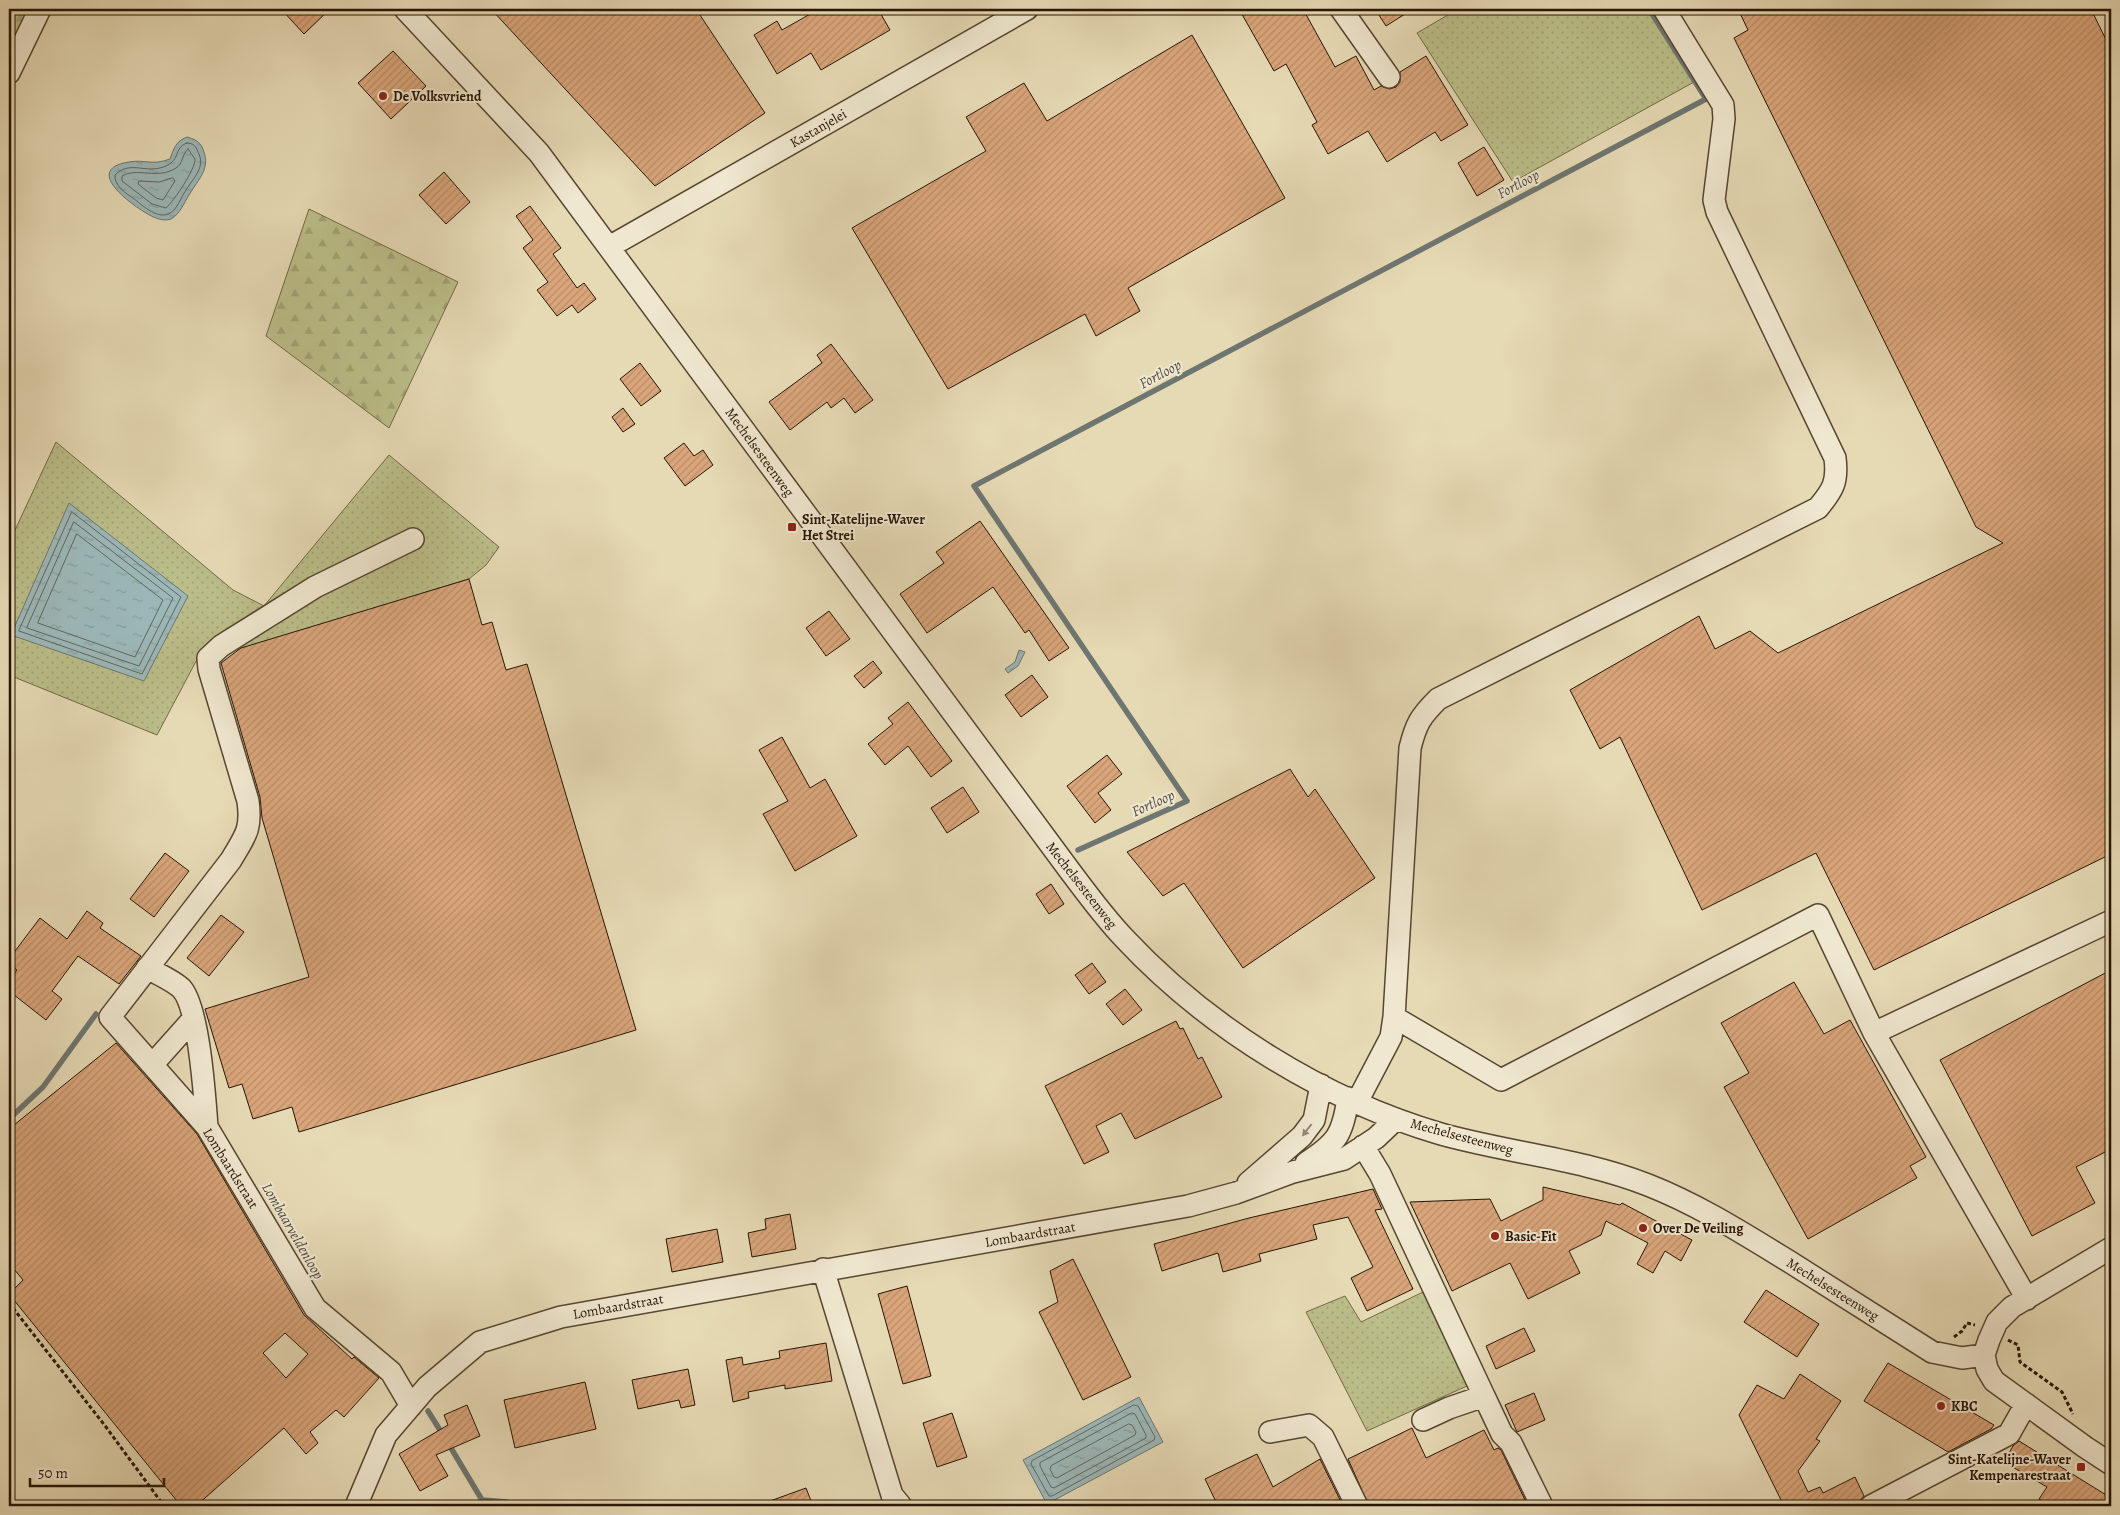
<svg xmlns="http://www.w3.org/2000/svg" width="2120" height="1515" viewBox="0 0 2120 1515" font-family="Alegreya,serif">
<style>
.grass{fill:url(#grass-dots);stroke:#726947}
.forest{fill:url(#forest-firs);stroke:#726947}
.water{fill:url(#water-ripples);stroke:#6e7671}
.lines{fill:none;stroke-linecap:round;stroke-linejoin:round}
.shore{stroke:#62665f;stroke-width:1}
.stream{stroke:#6e7671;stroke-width:5.5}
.building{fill:url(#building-hatch);stroke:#281405;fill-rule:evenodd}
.minor-casing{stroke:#584631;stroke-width:24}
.path{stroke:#281405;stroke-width:3;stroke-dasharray:4 2.5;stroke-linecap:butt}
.minor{stroke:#efe7cf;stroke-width:21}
.oneway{fill:#958874}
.poi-dot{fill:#8f2418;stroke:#efe7cf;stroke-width:2}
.labels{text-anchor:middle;stroke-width:4;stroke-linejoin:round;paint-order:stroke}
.poi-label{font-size:14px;font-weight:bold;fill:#281405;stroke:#efe7cf;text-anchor:start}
.street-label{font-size:14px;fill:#281405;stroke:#efe7cf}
.water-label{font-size:15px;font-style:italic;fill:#514d44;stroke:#efe7cf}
</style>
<defs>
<pattern id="grass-dots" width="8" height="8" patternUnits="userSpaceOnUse" patternTransform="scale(1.25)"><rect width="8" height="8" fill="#bbbe89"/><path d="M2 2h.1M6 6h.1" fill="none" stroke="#a1a275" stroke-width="1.8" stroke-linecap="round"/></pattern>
<pattern id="forest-firs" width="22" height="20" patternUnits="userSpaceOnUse" patternTransform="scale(1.25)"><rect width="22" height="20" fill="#bbbe89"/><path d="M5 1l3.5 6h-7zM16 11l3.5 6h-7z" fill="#a1a275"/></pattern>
<pattern id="water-ripples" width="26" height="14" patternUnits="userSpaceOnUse" patternTransform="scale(1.25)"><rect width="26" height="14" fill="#9cb8b9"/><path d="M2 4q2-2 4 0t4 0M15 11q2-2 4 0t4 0" fill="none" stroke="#869d9e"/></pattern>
<pattern id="building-hatch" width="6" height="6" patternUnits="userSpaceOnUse" patternTransform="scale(1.25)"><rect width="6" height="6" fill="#d9a57a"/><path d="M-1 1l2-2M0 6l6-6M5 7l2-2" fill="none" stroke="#ba8d68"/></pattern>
</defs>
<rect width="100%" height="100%" fill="#e6dab5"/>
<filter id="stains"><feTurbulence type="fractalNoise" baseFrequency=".004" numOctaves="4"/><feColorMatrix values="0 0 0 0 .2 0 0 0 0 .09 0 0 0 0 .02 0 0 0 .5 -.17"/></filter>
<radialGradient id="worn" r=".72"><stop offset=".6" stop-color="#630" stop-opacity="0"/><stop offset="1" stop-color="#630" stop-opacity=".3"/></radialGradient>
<path class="grass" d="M1458,9H1649L1694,82L1513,182L1417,33Z
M56,442L233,590L264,606L389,455L499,547L486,565L469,579L213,657L203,648L157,735L9,675V543Z
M1423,1292L1467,1386L1367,1431L1306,1312L1345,1296L1361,1322Z"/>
<path class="forest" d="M9,9H31L9,53Z
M309,209L458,282L389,428L266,336Z"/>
<path class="water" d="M187,137C194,139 199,141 202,147C212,168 199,178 189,195C184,203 180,214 171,219C163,222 152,217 146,213C129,203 83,169 129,162C145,159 151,166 170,159C174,148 176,141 187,137Z
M69,503L188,596L144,681L11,635Z
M1019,650L1025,652L1018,666L1008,673L1005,669L1015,662Z
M1139,1397L1163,1442L1047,1504L1023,1460Z"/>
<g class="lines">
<path class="shore" d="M187,143C193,143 196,146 198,152C206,167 194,177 186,190C181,197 177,211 168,214C156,219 141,204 133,198C125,193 114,185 115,175C129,161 143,172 160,168C183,162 172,148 187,143Z
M188,149L195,159C196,168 174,201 166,208L152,204L122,181V176C137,167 158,180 176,168C183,164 182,154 188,149Z
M173,178L175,181L163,200L156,198L138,184L139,181L159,182Z
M72,512L181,597L142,674L19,631Z
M74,522L173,598L139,666L27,628Z
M77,534L163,600L135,657L38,623Z
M1134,1405L1138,1406L1155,1437L1154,1440L1052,1496H1049L1031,1464L1032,1461Z
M1132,1413L1135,1414L1146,1435V1438L1054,1488L1051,1487L1040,1466V1463Z
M1129,1424L1132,1425L1136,1432L1135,1435L1057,1478L1054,1477L1050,1469L1051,1466Z"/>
<path class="stream" d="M1078,850L1187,801L974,486L1706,99L1649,9
M9,1119L43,1087L96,1014
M428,1411L443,1435
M448,1443L482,1500L507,1502L512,1506"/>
</g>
<path class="building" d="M281,9H330L304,34Z
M491,9H696L765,113L655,186Z
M819,9H878L890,30L821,70L811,53L777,74L754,35L777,21L782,30Z
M1239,9H1303L1335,67L1356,56L1374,90L1381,86L1390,89L1396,87L1400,82V72L1426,56L1468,125L1441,141L1435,132L1387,162L1368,131L1328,154L1312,125L1317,122L1286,64L1274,71Z
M1375,9H1413L1386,26Z
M1738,9H2091L2111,50V854L1874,970L1816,853L1702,910L1620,737L1600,749L1570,690L1699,616L1715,649L1750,631L1778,653L2003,543L1976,527L1958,490L1734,38L1748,30Z
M1192,35L1285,198L1128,288L1140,311L1096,336L1085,314L948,389L852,228L986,151L966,117L1024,83L1047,121Z
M393,51L426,86L391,119L358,83Z
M1484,147L1504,180L1477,196L1458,163Z
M444,172L470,202L446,224L419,195Z
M530,206L561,248L553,254L577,288L584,283L596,299L578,313L572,305L557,316L537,290L548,282L523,248L533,240L516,216Z
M831,344L873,400L855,413L844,398L831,408L827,402L790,430L769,402L822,363L817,355Z
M640,363L661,391L641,406L620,379Z
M623,408L635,424L623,432L612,417Z
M684,443L694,456L703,450L713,465L685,486L664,458Z
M980,521L1069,648L1049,661L1029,630L1025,633L993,587L927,633L900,594L944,563L936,552Z
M469,579L482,625L492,622L506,670L527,664L636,1030L299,1132L292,1107L253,1119L242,1084L229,1088L205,1009L309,977L262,818L260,797L221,663L241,648Z
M829,611L850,639L826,656L806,628Z
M873,661L882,673L864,688L854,676Z
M1032,675L1048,697L1021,717L1005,695Z
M908,702L952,761L931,777L908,746L885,765L868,744L893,724L888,718Z
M782,737L810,788L825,779L857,836L795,871L763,814L788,801L759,750Z
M1107,755L1122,774L1098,793L1111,810L1095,823L1067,786Z
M1290,769L1308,797L1315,789L1375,878L1243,968L1184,883L1163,896L1127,852Z
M963,787L979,812L947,833L931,808Z
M165,853L189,871L154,917L130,899Z
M1051,884L1064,904L1049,914L1036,894Z
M87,911L103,923L100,928L141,956L119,984L78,956L52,991L62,999L46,1020L9,991V980L17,970L9,964V959L40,918L67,939Z
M221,915L244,932L209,976L187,958Z
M1092,963L1106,982L1089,994L1075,975Z
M2111,970V1149L2076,1167L2095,1203L2032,1236L1940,1060Z
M1794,982L1824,1034L1850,1020L1926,1157L1910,1166L1917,1178L1808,1239L1724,1087L1749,1073L1721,1023Z
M1125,989L1142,1010L1123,1025L1106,1004Z
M1176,1021L1180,1029L1183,1028L1198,1059L1202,1057L1222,1097L1135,1139L1121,1113L1096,1126L1109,1152L1084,1164L1045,1086Z
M116,1043L197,1134L304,1315L352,1359L354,1357L379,1378L344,1417L336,1410L310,1432L318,1443L306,1454L284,1428L196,1506H181L9,1294L23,1280L9,1263V1129ZM285,1333L308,1354L286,1378L263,1353Z
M1543,1187L1620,1205L1622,1203L1692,1240L1681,1261L1665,1251L1653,1273L1637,1264L1648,1243L1606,1221L1601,1235L1569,1251L1580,1273L1528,1299L1510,1263L1452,1291L1410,1202L1490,1199L1501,1221L1543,1200Z
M1373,1189L1382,1209L1375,1210L1413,1289L1367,1311L1351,1278L1373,1267L1348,1217L1313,1225L1317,1239L1259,1254L1261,1261L1223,1272L1218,1253L1162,1271L1154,1244L1249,1218Z
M790,1214L796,1249L752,1257L748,1233L766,1229L765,1219Z
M717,1229L723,1262L672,1272L666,1239Z
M1073,1259L1131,1377L1083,1400L1039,1312L1058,1302L1050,1271Z
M907,1286L931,1376L903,1384L878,1294Z
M1766,1290L1819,1324L1797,1357L1744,1322Z
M1524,1328L1535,1351L1496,1369L1486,1346Z
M826,1343L832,1381L785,1389V1385L748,1392L749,1398L733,1402L726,1360L742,1357L743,1365L780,1358L779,1351Z
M1888,1363L1994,1425L1991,1429L1948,1452L1864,1401Z
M688,1369L695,1405L681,1408L679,1400L638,1409L632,1380Z
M1800,1374L1841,1401L1816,1439L1820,1441L1798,1471L1808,1492L1820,1487L1823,1493L1855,1477L1864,1496L1859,1502L1851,1506H1779L1783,1504L1739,1415L1757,1385L1784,1399Z
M585,1382L596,1429L515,1448L504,1400Z
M1534,1393L1545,1420L1517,1432L1505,1405Z
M467,1405L480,1436L436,1455L448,1476L420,1491L399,1454L448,1425L444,1415Z
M952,1413L967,1457L937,1467L923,1423Z
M1412,1428L1426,1458L1484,1430L1494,1450L1498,1448L1501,1450L1528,1506H1369L1348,1459Z
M2019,1441L2111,1498V1506H2051L2039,1499L2047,1487L2004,1462L2013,1446Z
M1257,1454L1273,1487L1320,1459L1343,1506H1218L1205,1479Z
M806,1488L813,1506H760L759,1505Z"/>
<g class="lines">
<defs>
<path id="minor" d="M405,9L539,153L1067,867C1085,891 1103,916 1124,938C1207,1027 1324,1100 1441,1134C1509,1153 1582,1159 1648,1185C1699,1205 1744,1234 1790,1262C1838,1292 1885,1322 1932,1352L1962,1358L1984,1355
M1341,9L1389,77
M9,73L40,9
M609,247L1027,9
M147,968C158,974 172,980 181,988C199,1006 205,1100 207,1127
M1394,1017L1501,1080L1818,915L1874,1033
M152,1065L193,1019
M1357,1102L1391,1037L1394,1017L1410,748C1416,724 1420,717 1438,699L1818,508C1833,490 1838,482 1835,458L1717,212L1714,200L1724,119L1723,105L1664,9
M1363,1146L1380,1174L1484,1396L1449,1408L1423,1420
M1306,1163C1337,1143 1343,1134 1348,1098
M1248,1183L1302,1136L1314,1120L1321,1085
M2111,1248L2012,1307L1997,1322L1989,1340L1984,1355L1987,1369L1994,1381L2085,1447L2111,1464
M823,1269L892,1495L901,1506
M2027,1299L1874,1033L2111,921
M1484,1396L1502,1434L1511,1443L1542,1506
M411,1406L391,1372L315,1308L207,1127L110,1017L231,860C245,836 252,830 248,801L209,669L208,658L221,646L315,587L413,539
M1270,1432L1309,1425L1323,1437L1357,1506
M356,1506L386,1435L427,1387L480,1342L561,1317L1188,1206L1236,1193L1293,1172L1344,1159L1376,1138L1396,1119
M1871,1506L2009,1434L2026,1404"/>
</defs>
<use href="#minor" class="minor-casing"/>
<path class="path" d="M9,1303L106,1427L164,1506
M1954,1337L1962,1331L1967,1323L1975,1325
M2008,1340L2018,1345L2020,1362L2062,1392L2073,1414"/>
<use href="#minor" class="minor"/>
</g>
<defs><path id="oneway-solid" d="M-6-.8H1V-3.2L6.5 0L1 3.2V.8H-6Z" transform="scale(1.25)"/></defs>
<use class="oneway" href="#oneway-solid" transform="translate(1307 1130) rotate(128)"/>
<g class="poi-dot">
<circle cx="383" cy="96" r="5"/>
<rect x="787" y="522" width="10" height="10" rx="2.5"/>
<circle cx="1643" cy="1228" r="5"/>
<circle cx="1495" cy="1236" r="5"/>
<circle cx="1941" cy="1406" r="5"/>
<rect x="2076" y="1462" width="10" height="10" rx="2.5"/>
</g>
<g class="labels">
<g class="poi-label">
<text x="393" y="101">De Volksvriend</text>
<text x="802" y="524">Sint-Katelijne-Waver<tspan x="802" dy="16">Het Strei</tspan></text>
<text x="1653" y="1233">Over De Veiling</text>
<text x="1505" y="1241">Basic-Fit</text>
<text x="1951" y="1411">KBC</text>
<text x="2071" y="1464" text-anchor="end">Sint-Katelijne-Waver<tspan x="2071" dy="16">Kempenarestraat</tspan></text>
</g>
<g class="street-label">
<text transform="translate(818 128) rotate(-30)" y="5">Kastanjelei</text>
<text transform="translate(760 452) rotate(54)" y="5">Mechelsesteenweg</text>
<text transform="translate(1082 885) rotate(52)" y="5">Mechelsesteenweg</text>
<text transform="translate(1462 1136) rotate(15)" y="5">Mechelsesteenweg</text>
<text transform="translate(231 1168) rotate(58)" y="5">Lombaardstraat</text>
<text transform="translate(1030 1234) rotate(-10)" y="5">Lombaardstraat</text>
<text transform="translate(1833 1289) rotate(32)" y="5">Mechelsesteenweg</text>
<text transform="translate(618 1306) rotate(-10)" y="5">Lombaardstraat</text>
</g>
<g class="water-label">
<text transform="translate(1518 184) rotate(-28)" y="5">Fortloop</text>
<text transform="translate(1160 374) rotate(-28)" y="5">Fortloop</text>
<text transform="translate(1153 803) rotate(-24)" y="5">Fortloop</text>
<text transform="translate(293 1231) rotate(60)" y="5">Lombaarveldenloop</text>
</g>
</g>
<rect width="2120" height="1515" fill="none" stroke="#e6dab5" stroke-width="30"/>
<rect x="10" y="10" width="2100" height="1495" fill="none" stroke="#281405" stroke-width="2.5"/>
<rect x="15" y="15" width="2090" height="1485" fill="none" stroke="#281405"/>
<path d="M30 1478v8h134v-8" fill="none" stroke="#281405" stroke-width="2.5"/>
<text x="38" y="1478" font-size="15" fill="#281405" stroke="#efe7cf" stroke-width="4" paint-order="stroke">50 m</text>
<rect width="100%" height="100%" filter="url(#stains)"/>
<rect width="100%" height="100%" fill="url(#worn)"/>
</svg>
